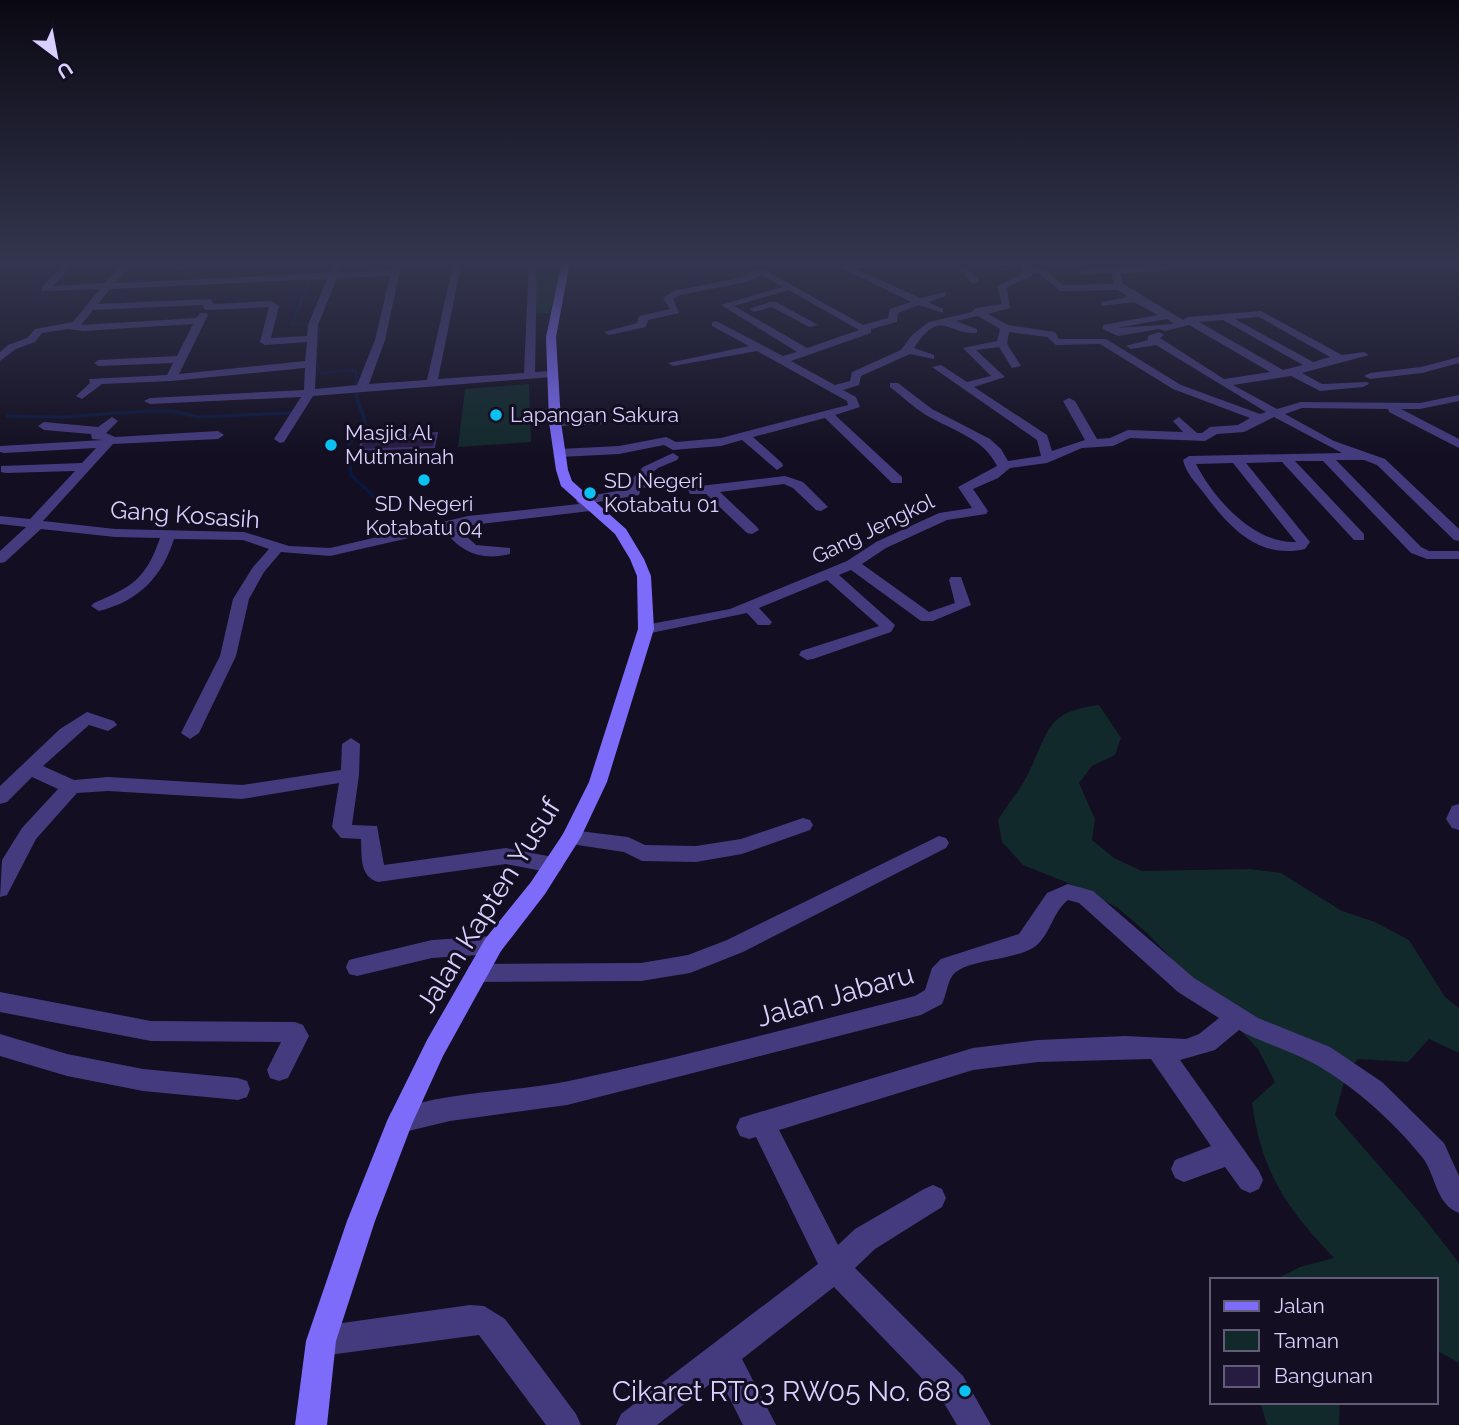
<svg xmlns="http://www.w3.org/2000/svg" width="1459" height="1425" viewBox="0 0 1459 1425" font-family="Raleway,sans-serif">
<style>
.green{fill:#11292b}
.lines{fill:none;stroke-linecap:round;stroke-linejoin:round}
.stream-far1{stroke:#0b183d;stroke-width:2.5}
.stream{stroke:#0b183d;stroke-width:3.5}
.building{fill:#271b42;stroke:#412e6d;stroke-width:2}
.street{fill:#443b7f;fill-rule:evenodd}
.secondary{fill:#7d6bfa;fill-rule:evenodd}
.poi-dot{fill:#09c2f1;stroke:#130e21;stroke-width:2.5}
.labels{text-anchor:middle;stroke-width:6;stroke-linejoin:round;paint-order:stroke}
.far-poi-label{font-size:21px;fill:#dad0fd;stroke:#130e21;text-anchor:start}
.far-street-label{font-size:21px;fill:#dad0fd;stroke:#130e21}
.street-label{font-size:24px;fill:#dad0fd;stroke:#130e21}
.near-street-label{font-size:28px;fill:#dad0fd;stroke:#130e21}
.near-poi-label{font-size:28px;fill:#dad0fd;stroke:#130e21;text-anchor:end}
</style>
<rect width="100%" height="100%" fill="#130e21"/>
<path class="green" d="M535,261H564L550,313L532,314Z
M529,384L531,442L458,447L465,389Z
M1099,705L1121,738L1115,755L1092,766L1079,783L1095,819L1092,840L1114,858L1142,871L1250,869L1281,873L1342,911L1375,922L1409,940L1445,997L1459,1008V1053L1429,1039L1408,1062L1358,1059L1347,1071L1335,1115L1421,1214L1459,1263V1363L1436,1350V1280H1274L1300,1267L1334,1258C1286,1208 1262,1173 1252,1103L1275,1082L1258,1049L1148,934L1118,908L1078,887L1023,865L1002,842L998,820C1008,803 1022,788 1030,770C1050,728 1047,712 1099,705Z
M1260,1402H1340L1339,1425H1267Z"/>
<g class="lines">
<path class="stream-far1" d="M312,261L314,269L292,324L313,325L319,330L317,347
M315,359L321,373L356,370V394"/>
<path class="stream" d="M356,392C356,404 364,411 365,423L348,446L351,475L381,503
M8,416L61,417L149,411H172L198,417L290,413"/>
</g>
<path class="building" d="M437,433L434,447L359,450L364,437Z"/>
<g class="lines">
<path class="street" d="M66,261H75L53,286L105,283L123,261H132L129,265L294,261L290,264L125,271L115,283L329,273L335,261H343L339,273L391,270L394,261H402L385,340L369,384L427,380L454,261H462L438,379L524,373L529,261H537L535,372L552,371L558,374L552,377L313,396L284,442L280,443L274,439L301,397L150,404L144,401L150,398L304,390L305,368L171,381L102,384L82,399L76,396L90,383L89,379L167,375L173,363L99,366L94,363L99,360L177,356L193,324L83,331L68,329L42,333L35,342L16,349L0,361V352L8,345L27,338L35,329L73,322L100,289L42,291V287ZM390,276L375,340L357,385L315,389L318,325L337,278ZM327,279L308,325L307,336L271,338L279,306L272,301L214,304L210,299L98,304L110,289ZM203,305L204,309L207,310L269,307L260,342L265,345L307,342L305,361L179,374L208,315L206,313H200L196,318L81,325L93,310Z
M875,261H895L856,269L920,298L946,292V296L928,302L943,309V313L919,305L898,313L897,322L871,329V333L791,361L835,385L850,381L852,372L901,350L912,335L929,322L972,312L976,308L1002,304L997,286L1024,273L1017,261H1027L1029,267L1046,270L1062,285L1113,284L1112,273L1084,275L1079,272L1084,269L1150,266L1137,261H1150L1171,268L1167,271L1122,273V283L1183,320L1188,317L1261,311L1342,355L1364,352L1369,355L1302,373L1322,384L1367,382L1369,384L1363,387L1320,391L1291,376L1233,385L1277,409L1301,402L1420,403L1459,395V401L1420,409H1401L1459,439V448L1389,412L1388,409L1302,408L1285,414L1334,441L1385,459L1459,529V541L1454,540L1377,465L1364,460H1336L1421,547L1429,551H1459V559H1427L1411,553L1323,461H1295L1364,534V540H1354L1282,462L1246,463L1310,542L1305,549C1258,560 1228,526 1203,492C1195,482 1186,473 1183,460L1189,456L1342,453L1274,417L1244,432L1217,434L1205,441L1130,438L1113,446L1082,448L1047,463L1010,468L998,478L973,489L988,511L986,514L947,520L886,548L862,564L929,612L955,603L949,580L951,577H961L971,605L933,621H921L851,570L839,575L895,625L891,632L813,659L807,660L799,655L801,651L879,626L827,580L759,608L772,622L770,625H758L747,613L646,634L640,632L638,629L640,626L730,609L847,561L876,542L939,513L972,508L958,487L997,466C984,438 951,430 926,415C913,407 902,396 890,387V383H898L932,409L990,439L1001,449L1008,461L1041,456L1037,440L932,367L941,365L967,382L991,376L963,348L997,341L1000,329L978,316L956,321L977,329V333C947,335 941,307 914,348L934,355V359L910,354L861,376L859,385L843,390L856,397L860,407L835,415L902,477V483H892L825,418L753,437L782,463L783,466L777,470L742,440L721,446L673,450L664,445L619,454L560,457L554,453L560,449L619,446L666,437L676,442L721,438L848,405L847,401L757,351L673,366L668,363L749,346L712,326V322L716,321L783,356L797,352L721,305L782,287L762,275L747,282L680,295L673,299L679,313L648,320L646,327L609,335L604,332L637,323L639,316L670,309L663,298L674,291L743,277L746,273L763,269L863,325L888,318L890,309L911,302L842,268ZM1033,273L1040,274L1060,291L1118,290L1128,297L1101,302V306L1134,302L1158,315L1103,325V329L1118,336L1159,329L1165,331L1189,325L1270,372L1224,379L1160,338L1164,335L1159,332L1148,336V340L1126,346L1131,349L1156,345L1266,412L1260,414L1181,385L1106,339H1059L1055,332L1008,325L988,314L1010,308L1007,287L1032,276ZM789,290L859,330L807,348L734,306ZM1259,317L1330,357L1313,362L1235,319ZM1167,319L1174,324L1117,328ZM1223,320L1303,365L1283,370L1199,322ZM1009,332L1047,337L1056,345L1100,344L1173,389L1250,418L1238,425L1210,427L1202,433H1197L1179,417L1173,421L1183,432L1128,430L1110,438L1097,439L1075,401L1069,398L1063,401L1085,440L1052,451L1047,435L974,387L1005,377L976,350L999,347L1012,368L1021,366L1007,344ZM1233,463L1296,542C1254,544 1214,499 1196,464Z
M940,261C958,261 969,268 980,282L972,284L963,273Z
M981,261H993L1012,269L1004,271Z
M1429,261H1442L1459,266V272Z
M770,302H776L818,325L809,327L772,307L754,312L749,309Z
M1459,357V363L1422,373L1370,379L1364,376L1370,373L1421,367Z
M112,417L118,421L106,433L115,437L218,431L224,435L218,439L113,444L43,521L115,529L244,532L289,546L330,548L468,516L579,504L576,501L578,498L628,489L627,485L643,467L673,453L679,457L677,460L658,468L644,480L690,475L695,476L700,486L785,476L803,482L828,507L821,511L816,510L793,488L784,484L720,492L757,527L759,530L752,534L747,533L706,494H690L685,483L641,488L639,495L592,503L597,507L590,511L456,527L476,545L510,548V554C482,561 461,553 444,530L330,556L281,552L264,572L249,599L236,656L199,733L190,739L181,733L220,656L233,599L253,567L269,549L243,540L174,539C162,577 139,601 99,611L91,606L94,603C132,587 146,579 160,538L115,537L41,529L5,562L0,563V551L26,527L0,524V516L30,519L75,471L6,473L1,472V466L82,463L96,448L4,453L0,452V446L103,440L92,439L91,434L44,430L38,426L44,422L98,427Z
M604,417L608,418V424L555,426L549,422L555,418Z
M87,712L114,721L117,725L108,731L89,725L43,766L74,780L108,777L242,785L341,770L342,744L351,738L360,744L359,775L352,825L377,826L384,865L506,848L553,857L560,859L563,865L560,871L553,873L506,864L378,882C359,876 362,856 361,839L341,838L332,827L339,783L242,799L108,791L77,793L36,839L7,895L0,897L2,860L22,828L58,789L32,777L7,802L0,804V786L60,729Z
M1459,804V830L1452,828L1446,819L1452,806Z
M803,818L810,820L813,825L810,830L742,854L696,862L642,861L624,852L571,844L564,842L561,837L564,832L571,830L628,837L645,845L696,846L741,839Z
M939,836L946,838L949,843L946,848L743,952L690,973L641,981L477,982L469,980L466,973L469,966L477,964L641,963L688,955L727,940Z
M1068,884L1093,891L1194,978L1258,1018L1330,1047L1382,1082L1444,1143L1459,1176V1213C1435,1204 1436,1174 1422,1157C1393,1121 1353,1085 1313,1063C1289,1050 1262,1043 1239,1030L1215,1050L1180,1060L1259,1171L1263,1180L1259,1189L1250,1193L1241,1189L1225,1167L1184,1182L1175,1178L1171,1169L1175,1160L1211,1146L1151,1059L1038,1062L973,1070L779,1130L838,1245L855,1229L924,1189L933,1185L942,1189L946,1198L942,1207L875,1249L855,1268L963,1376L991,1425H957L941,1398L834,1287L742,1359L776,1425H743L719,1377L657,1425H616L621,1414L818,1264L756,1137L749,1139L740,1136L736,1127L740,1118L973,1048L1038,1040L1125,1036L1186,1039L1199,1034L1219,1018L1178,992L1079,903L1068,900C1053,912 1051,932 1037,945C1017,962 961,958 951,978C947,985 946,996 942,1004L921,1015L567,1105L450,1121L400,1133L391,1130L387,1121L391,1112C447,1090 510,1093 569,1081C685,1057 800,1025 915,996L925,990L932,968L941,959L1019,934L1047,893Z
M493,936L501,939L504,945L501,951L493,954L432,958L357,976L349,974L346,967L349,960L357,958L432,940Z
M0,992L151,1021L295,1022L303,1025L309,1036L288,1078L279,1081L270,1078L267,1070L281,1042L151,1041L0,1012Z
M0,1034L67,1054L143,1069L238,1078L247,1081L250,1089L247,1097L238,1100L143,1091L67,1076L0,1056Z
M470,1305L484,1306L505,1319L576,1414L581,1425H546L479,1335L321,1356L311,1351L306,1341L311,1331L321,1326Z"/>
<path class="secondary" d="M562,261H570L556,337L561,422L568,470L572,481L626,529L644,559L651,576L654,629L607,782L581,837L545,894L501,951L443,1056L412,1124L375,1221L336,1341L327,1425H295L306,1341L347,1221L387,1121L427,1040L485,939L531,882L563,834L589,782L638,629L637,576L630,559L615,534L561,486L556,470L549,422L546,337Z"/>
</g>
<linearGradient id="sky" x2="0" y2="1"><stop stop-color="#0a0812"/><stop offset="0.57" stop-color="#33364e"/><stop offset="1" stop-color="#33364e" stop-opacity="0"/></linearGradient>
<rect width="1459" height="460" fill="url(#sky)"/>
<g class="poi-dot">
<circle cx="496" cy="415" r="7"/>
<circle cx="331" cy="445" r="7"/>
<circle cx="424" cy="480" r="7"/>
<circle cx="590" cy="493" r="7"/>
<circle cx="965" cy="1391" r="7"/>
</g>
<g class="labels">
<g class="far-poi-label">
<text x="510" y="422">Lapangan Sakura</text>
<text x="345" y="440">Masjid Al<tspan x="345" dy="24">Mutmainah</tspan></text>
<text x="604" y="488">SD Negeri<tspan x="604" dy="24">Kotabatu 01</tspan></text>
<text x="424" y="511" text-anchor="middle">SD Negeri<tspan x="424" dy="24">Kotabatu 04</tspan></text>
</g>
<g class="far-street-label">
<text transform="translate(873 529) rotate(-26)" y="7">Gang Jengkol</text>
</g>
<g class="street-label">
<text transform="translate(185 515) rotate(4)" y="8">Gang Kosasih</text>
</g>
<g class="near-street-label">
<text transform="translate(488 905) rotate(-58)" y="10">Jalan Kapten Yusuf</text>
<text transform="translate(835 995) rotate(-16)" y="10">Jalan Jabaru</text>
</g>
<g class="near-poi-label">
<text x="951" y="1401">Cikaret RT03 RW05 No. 68</text>
</g>
</g>
<rect x="1210" y="1278" width="228" height="126" fill="#130e21" stroke="#635c79" stroke-width="2"/>
<rect x="1224" y="1301" width="35" height="10" fill="#7d6bfa" stroke="#635c79" stroke-width="2"/>
<text x="1274" y="1313" font-size="21" fill="#dad0fd">Jalan</text>
<rect x="1224" y="1330" width="35" height="21" fill="#11292b" stroke="#635c79" stroke-width="2"/>
<text x="1274" y="1348" font-size="21" fill="#dad0fd">Taman</text>
<rect x="1224" y="1366" width="35" height="21" fill="#271b42" stroke="#635c79" stroke-width="2"/>
<text x="1274" y="1383" font-size="21" fill="#dad0fd">Bangunan</text>
<g transform="translate(56 56) rotate(148)" stroke="#130e21" stroke-width="5" paint-order="stroke">
<path d="M0-5L12 26L0 18L-12 26Z" fill="#dad0fd"/>
<text y="-10" font-size="19" font-weight="bold" text-anchor="middle" fill="#dad0fd">U</text>
</g>
</svg>
